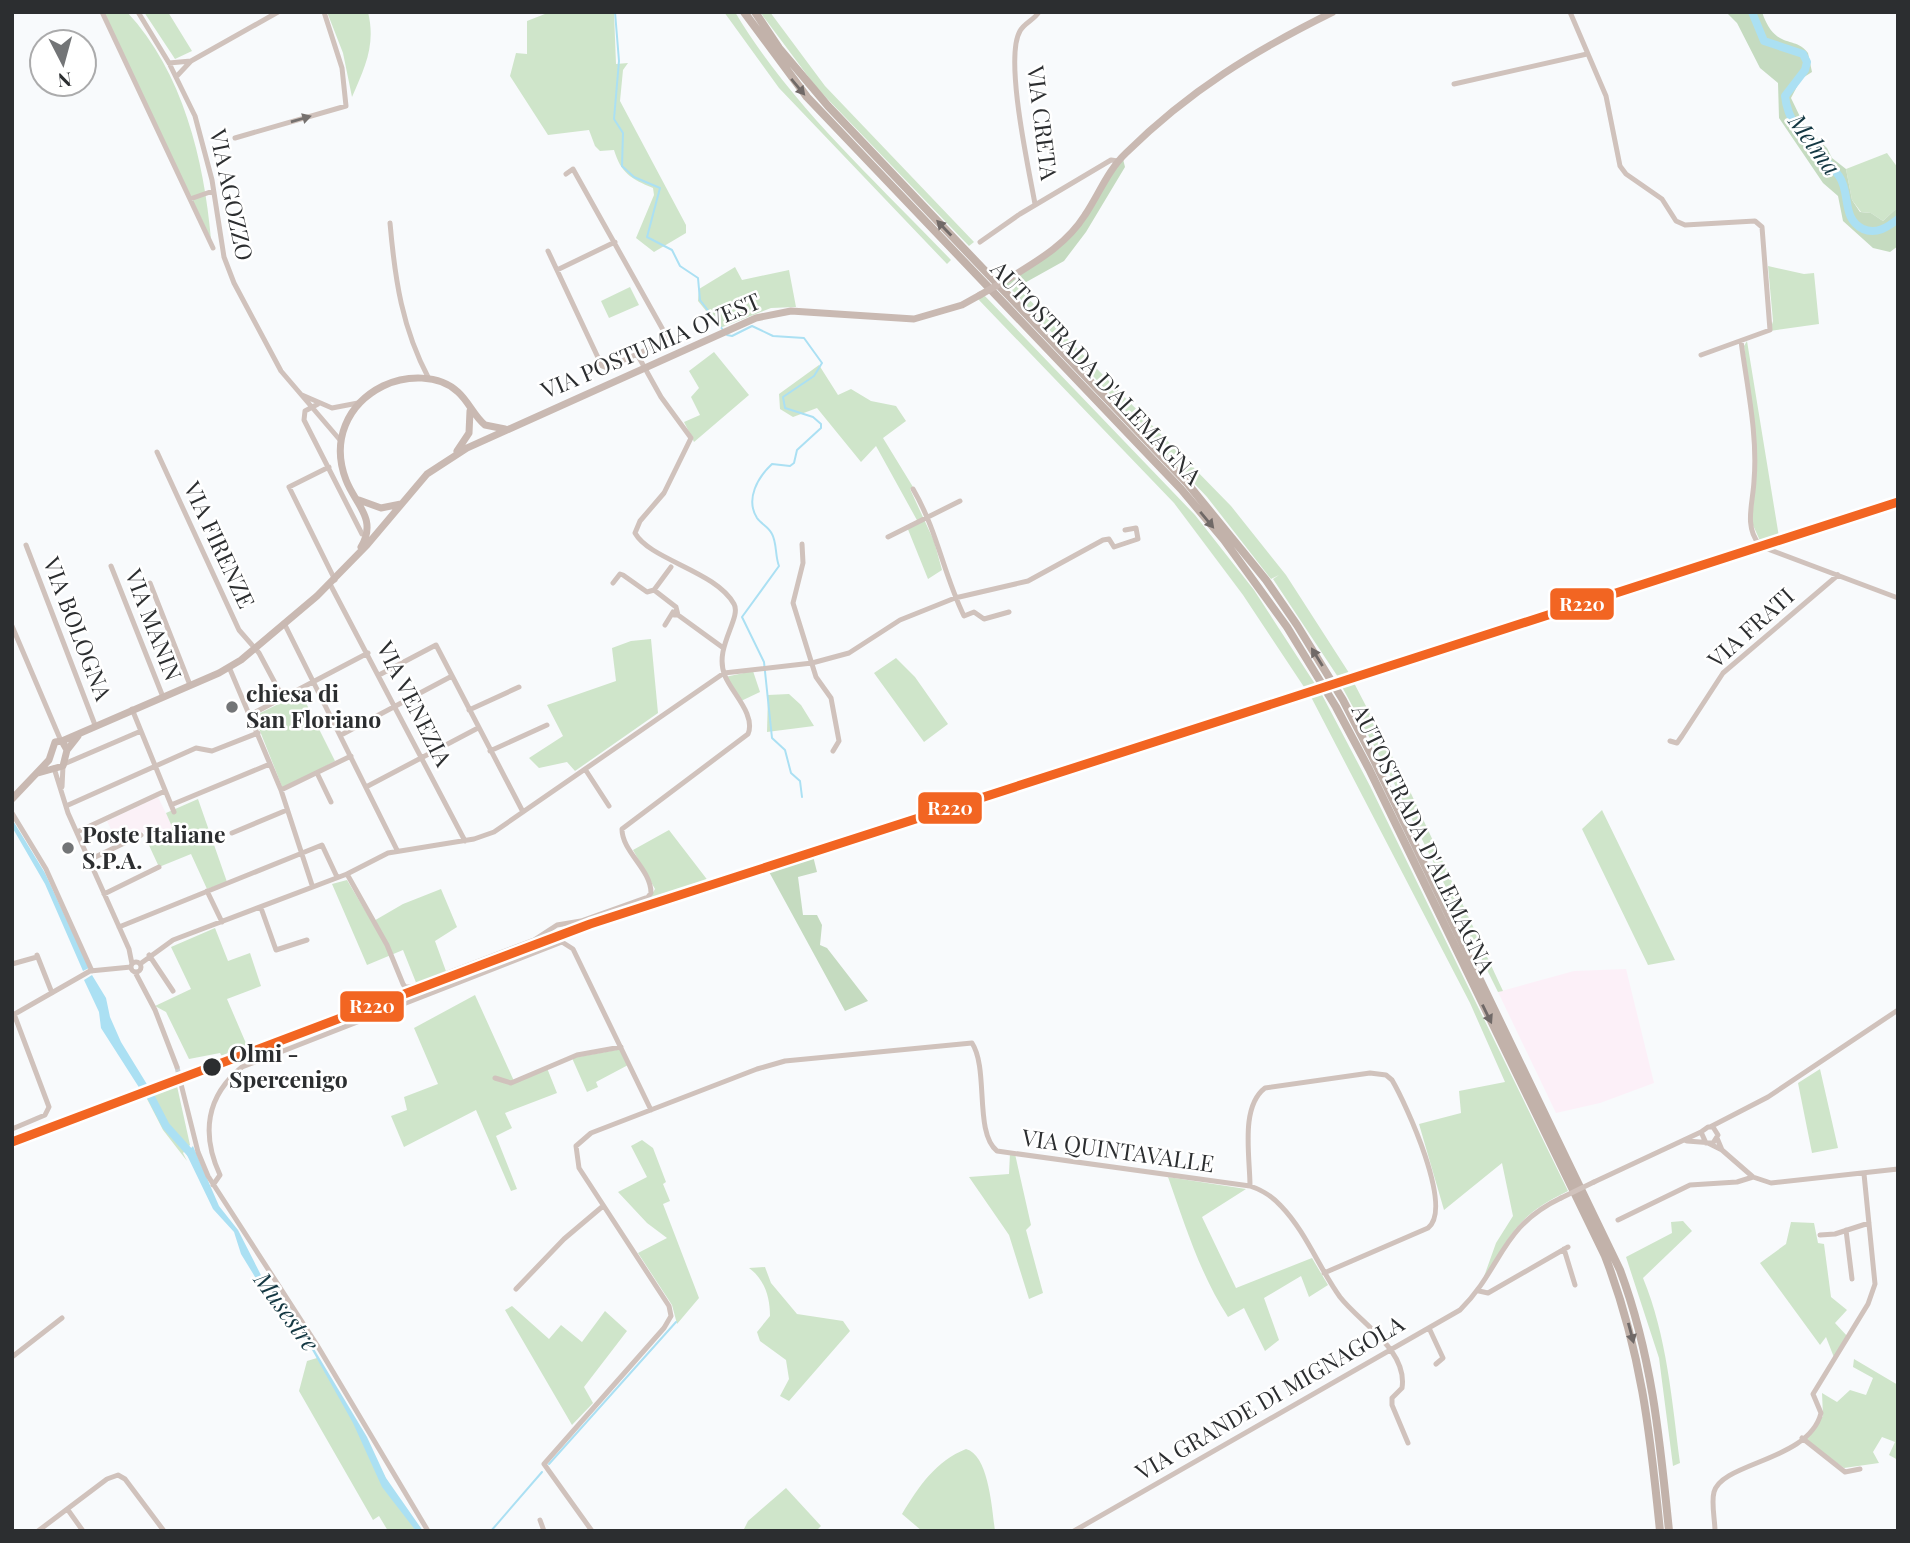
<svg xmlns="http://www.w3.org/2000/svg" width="1910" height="1543" viewBox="0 0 1910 1543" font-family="'Playfair Display',serif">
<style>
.commercial{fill:#fcf0f8}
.education{fill:#fbf1f7}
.green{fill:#cfe5ca}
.forest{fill:#c5dbc0}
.water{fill:#abe0f3}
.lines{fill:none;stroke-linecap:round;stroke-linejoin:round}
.stream{stroke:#abe0f3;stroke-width:2}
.river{stroke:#abe0f3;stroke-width:8}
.minor-tunnel{stroke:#cfd1d3;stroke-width:5;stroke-dasharray:5 2.5;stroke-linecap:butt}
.minor{stroke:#d0c2bc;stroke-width:5}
.major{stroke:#c9b9b2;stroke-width:7}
.highway{stroke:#c2b2aa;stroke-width:8}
.minor-bridge{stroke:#d0c2bc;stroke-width:5}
.major-bridge{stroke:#c9b9b2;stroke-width:7}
.rail-1-casing{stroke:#fff;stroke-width:14}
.rail-1{stroke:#f26522;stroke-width:9}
.oneway{fill:#706967}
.oneway2{fill:#76716f}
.poi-dot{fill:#737577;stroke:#fff;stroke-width:2.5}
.stop-dot{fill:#2c2e30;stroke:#fff;stroke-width:2.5}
.labels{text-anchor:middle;stroke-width:5;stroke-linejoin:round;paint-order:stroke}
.street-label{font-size:23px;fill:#2c2e30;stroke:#fff}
.poi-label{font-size:23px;font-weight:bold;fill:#2c2e30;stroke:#fff;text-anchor:start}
.stop-label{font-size:23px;font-weight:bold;fill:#2c2e30;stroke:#fff;text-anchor:start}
.water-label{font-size:24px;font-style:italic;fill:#133742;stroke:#fff}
.line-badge{stroke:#fff;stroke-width:2.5}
.badge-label{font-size:19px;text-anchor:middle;font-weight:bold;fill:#fff}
</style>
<rect width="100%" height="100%" fill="#f8fafc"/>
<path class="commercial" d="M1626,969L1654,1083L1600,1103L1556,1113L1498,992L1574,971Z"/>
<path class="education" d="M158,797L173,828L148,840L144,832L118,844L107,821Z"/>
<path class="green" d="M103,12H127C183,72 204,160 211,239Z
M144,12H168L192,51L175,59Z
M327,12H368C376,45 365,67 352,97L343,53Z
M550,12L614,13L616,64L628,63L623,70L620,101L686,225V233L654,252L636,238L654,195L653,188C631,179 621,173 614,150L600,151L595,146L589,130L548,135L510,76L516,53L527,54V21Z
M724,12H735C791,106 876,181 951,260L947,264L779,88Z
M760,12H770L825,86L974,242L969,246L816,87Z
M1887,153L1898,168V207L1883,221L1871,213L1861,212L1852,200L1846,169Z
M1768,266L1804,274L1814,273L1819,324L1770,331L1773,321Z
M735,267L742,280L789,270L796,307L771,308L720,328L698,301L699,289Z
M630,287L639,305L609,318L601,301Z
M1017,287L1231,506L1286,575L1351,676L1340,680L1273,579L1279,575L1271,579L1207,497L1012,290Z
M983,294L1195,515L1254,590L1317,687L1306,690L1243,595L1174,503L977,298Z
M1747,341L1779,537L1761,543L1752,523L1757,454L1744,346Z
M714,352L749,395L694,442L684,422L700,415L691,397L699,388L689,371Z
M819,365L838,395L851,389L871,401L896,406L906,421L883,438L913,487L910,489L934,541L942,570L928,579L907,527L918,522L876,446L861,462L817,408L793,417L780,409L779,394Z
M651,639L658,713L575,771L567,762L539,768L529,758L563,736L547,705L616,681L612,648L631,641Z
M896,658L915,677L948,724L924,742L874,673Z
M753,671L760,692L741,701L725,677Z
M1353,681L1408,787L1503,991L1498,992L1392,779L1341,685Z
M1320,691L1370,786L1568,1191C1514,1217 1510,1236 1481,1285L1496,1243L1513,1216L1502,1163L1444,1210L1419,1124L1461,1113L1459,1091L1505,1082L1470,1003L1310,695Z
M301,693L335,761L283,789L254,716Z
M789,694L801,705L814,726L767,732L768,695Z
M198,799L227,882L207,889L191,854L159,867L147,841L173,829L166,813Z
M1602,810L1675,960L1648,965L1582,829Z
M669,830L709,882L648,901L655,889L633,850Z
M347,880L372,922L403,904L441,889L457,927L435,941L447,974L417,985L403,950L367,965L332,884Z
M215,928L228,961L250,953L261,986L227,999L248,1048L223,1058L220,1053L189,1059L166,1012L155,1006L191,989L171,947Z
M475,995L514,1081L547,1068L557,1093L505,1113L512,1128L496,1136L517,1189L511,1191L476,1110L404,1147L391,1116L407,1110L404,1097L438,1084L414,1028Z
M622,1049L630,1064L596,1082L598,1087L587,1092L572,1058Z
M1820,1069L1838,1148L1812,1153L1798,1083Z
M177,1086L190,1145L183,1153L187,1161L163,1130L146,1097Z
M642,1140L653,1148L666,1182L663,1184L670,1201L663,1204L699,1298L677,1324L672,1305L638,1253L667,1238L647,1223L618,1192L647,1177L631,1146Z
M1010,1153L1015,1154L1031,1225L1026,1230L1043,1293L1029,1299L1009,1235L969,1177L1009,1174Z
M1168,1177L1246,1189L1202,1217L1236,1288L1312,1258L1328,1285L1309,1297L1301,1276L1264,1298L1279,1340L1265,1351L1244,1308L1228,1317C1200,1274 1185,1225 1168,1177Z
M1683,1221L1692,1231L1643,1278C1667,1336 1672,1401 1680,1463L1673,1466L1659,1358L1626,1257L1672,1233L1671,1222Z
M1791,1222L1814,1223L1818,1243L1824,1244L1831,1297L1847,1310L1835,1323L1848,1337L1835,1360L1826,1337L1820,1345L1760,1263L1786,1244Z
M765,1267L771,1283L797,1314L843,1321L850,1331L789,1401L780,1396L789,1379L786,1360L760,1341L757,1332L770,1316C770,1296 764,1279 749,1268Z
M512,1306L549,1339L561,1325L582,1342L605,1311L627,1331L584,1387L593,1403L572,1425L505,1310Z
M317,1358L416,1531H388L379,1516L373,1520L299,1391L307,1361Z
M1854,1359L1898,1385V1460L1889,1455L1895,1442L1882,1437L1873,1452L1879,1463L1844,1468L1804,1439L1823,1416L1822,1393L1837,1402L1850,1390L1866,1395L1873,1378L1853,1367Z
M966,1449C989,1455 992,1510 995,1531H922L902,1514C919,1486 936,1461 966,1449Z
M786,1488L821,1526L816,1531H743L748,1521Z"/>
<path class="forest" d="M1726,12H1762C1775,51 1795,35 1808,53L1812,72L1801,79L1791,98L1805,127L1827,148L1832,158L1846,169L1852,200L1860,212L1871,213L1883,221L1898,207V246L1890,252L1873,248L1843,221L1838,196L1823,183L1779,118L1778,83L1760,68L1737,23Z
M1123,159L1125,167L1086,232L1064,261L1012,290L1004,282L1057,250Z
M813,856L817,872L798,877L803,915H817L822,925L820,945L827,948L868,1001L845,1011L768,870Z"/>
<path class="water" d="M12,819L45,873L89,968L83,971L45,884L12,827Z
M92,975L106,998L110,1017L121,1042L148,1086L140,1089L101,1028L99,1012L84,980Z
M193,1146L219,1206L238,1230L265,1283L290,1309L367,1437L386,1478L423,1531H416L382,1487L353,1423L312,1350L296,1325L263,1290L241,1254L234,1232L213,1209L186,1153Z"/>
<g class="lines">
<path class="stream" d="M615,12L619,61L614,119L623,133L622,166L634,177L660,188L647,237L672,250L680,266L698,278L700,300L723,330
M727,335L732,336L752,326L773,336L804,338L822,363L814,376L783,397L785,408L813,417L821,424V428L797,450L794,463L790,466L772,464C758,477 745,499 757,518C761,524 769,527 772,534C777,543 775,556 779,566L742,617L764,662L772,738L785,750L791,773L800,781L802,797
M549,1464L676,1322
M491,1531L542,1472"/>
<path class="river" d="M1752,12L1764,41L1803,54L1807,62L1805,70L1785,96C1789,133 1819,148 1839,176C1851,193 1841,218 1863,229C1876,235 1888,227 1898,219
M151,1097L166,1126L193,1156
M288,1312L298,1320L311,1344"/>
<path class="minor-tunnel" d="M177,1067L181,1084"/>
<path class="minor" d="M102,12L213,248
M138,12L169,63L195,116L212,180L224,257L234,283L281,371L340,440
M1570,12L1606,96L1620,166L1626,174L1662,199L1676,221L1685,225L1755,221L1762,227L1770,330L1701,355
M169,63L191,61
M176,77L191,61L278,12
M1454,84L1587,54
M235,138L346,106L342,68L324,12
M190,199L213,191
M1035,204C1029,170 1004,58 1020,31C1024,23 1034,20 1039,12
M390,223C395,280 402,328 429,379
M980,242L1020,214L1111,160L1118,161
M548,251L602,366L607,368L665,341L667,337L573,169L566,174
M557,270L615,242
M1741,341C1747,387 1758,435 1754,481C1753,503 1744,526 1759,544
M302,395L332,408L358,403
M318,404L305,411L304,420L362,534
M157,452L239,630L259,653L283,698
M329,467L289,487L335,580
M913,489C938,532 943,573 964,616L974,612L984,619L1009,612
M888,537L960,501
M802,544L803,563L793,603L816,677L831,698L839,741L833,751
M26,545L95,725
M1765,548L1898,598
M111,566L163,697
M150,583L190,685
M613,583L620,574L623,575L647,592L654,590L676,607L678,615
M330,584L465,841
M654,590L671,567
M674,615H678L722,647
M284,623L397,850
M665,625L673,612
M12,626L61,741
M229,667L281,790L312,885
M379,675L436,645L523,812
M132,709L174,812
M469,710L519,687
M250,715L368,653
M341,735L452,676
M1670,741L1677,743L1682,736L1723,673L1838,575
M490,751L547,725
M64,764L141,731
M54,768L68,813L129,949L132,964
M585,769L609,806
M317,773L331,802
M62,787L63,766
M366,787L478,728
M281,790L351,756
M171,805L270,764
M66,806L196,748L212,751L258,733
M12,813L46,869L92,971
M77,832L165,791
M232,833L287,810
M89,860L141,835
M347,874L387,945L403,984L405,987H411L534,940L557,925L581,921L648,897L651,893C651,869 622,852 622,829L748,734C756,715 732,693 725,676C713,648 742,618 734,604C716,571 650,560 635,533L640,521L664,493L691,438L661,397L637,354
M207,891L222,922
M104,894L159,867
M261,908L276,950L307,940
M119,927L322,845L337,877
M37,955L52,993
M149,955L173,991
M131 967a5 5 0 1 1 10 0a5 5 0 1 1-10 0Z
M12,964L37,957
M140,964L173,940L347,874L388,853L474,839L494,832L724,673L812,663L849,653L900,620L955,598L1028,581L1103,540L1109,539L1114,547L1138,539L1136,528L1125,530
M135,972L155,1010L177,1067
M13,1015L90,971L131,967
M495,1078L511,1083L577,1055L621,1047
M181,1084L198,1152L208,1176L317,1345L428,1531
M1710,1127L1768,1097L1898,1010
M12,1129L45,1115L49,1107L14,1014
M1687,1141L1713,1143L1718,1135L1713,1127H1708L1701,1132L1706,1143
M1708,1143L1722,1150L1717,1138
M1722,1150L1753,1177L1771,1183L1898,1169
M1594,1182L1701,1132
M213,1185L220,1175C201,1134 206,1096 242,1067L562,942L573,949L651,1110
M1250,1186C1250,1157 1240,1107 1265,1088L1370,1073L1386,1075L1392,1080C1406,1104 1454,1208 1428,1228L1324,1273
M1618,1220L1690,1185L1737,1182L1753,1177
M1846,1230L1852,1279
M1820,1235L1835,1234L1869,1223
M1564,1249L1575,1285
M516,1289L564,1239L603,1206
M1479,1291L1488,1293L1568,1247
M1429,1328L1443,1358L1436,1364
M12,1357L62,1318
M1802,1438L1845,1472L1860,1469
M68,1510L83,1531
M540,1520L544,1531
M38,1531L107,1479L118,1475L125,1479L164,1531
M592,1531L544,1464L664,1328L671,1316L669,1306L579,1168L576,1146L591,1133L757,1069L785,1061L972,1043C989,1069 974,1133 997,1151L1250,1186C1262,1190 1272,1196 1281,1206C1306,1232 1319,1268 1340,1297C1360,1323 1408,1350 1402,1388L1392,1398V1405L1408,1443
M1074,1531L1460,1310C1503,1267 1500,1227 1561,1198
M1715,1531C1715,1520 1711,1503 1714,1492C1722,1462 1809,1461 1821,1413L1813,1394L1868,1304L1875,1284L1864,1174"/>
<path class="major" d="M1008,279C1037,261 1066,245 1085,215C1099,194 1108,170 1126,153C1190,90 1254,51 1333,12
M457,451L469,433L470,411
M359,500L381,508L401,504
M361,547C378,519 355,504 346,480C331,441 347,404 383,386C406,375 439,374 458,392C469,402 474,416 485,425L505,429
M62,741L219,673L241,660L317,596L367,545L427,474L467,448L756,318L791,311L914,319L962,305L980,295
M38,773L63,766L67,750L78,736
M12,799L49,760L55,742L62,741L67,750"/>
<path class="highway" d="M744,12L807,97L1181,489L1224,540L1287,627L1336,707L1369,769L1605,1256C1641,1350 1650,1431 1660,1531
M755,12L779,48L828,106L1187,483L1266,580L1297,625L1343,700L1373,758L1620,1270C1652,1355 1660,1441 1669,1531"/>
<path class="minor-bridge" d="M1561,1198L1594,1182"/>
<path class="major-bridge" d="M980,295L1008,279"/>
<defs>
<path id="rail-1" d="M12,1142L590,924L1898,502"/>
</defs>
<use href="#rail-1" class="rail-1-casing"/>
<use href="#rail-1" class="rail-1"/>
</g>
<defs><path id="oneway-solid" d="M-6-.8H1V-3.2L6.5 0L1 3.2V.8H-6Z" transform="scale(1.75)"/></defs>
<g class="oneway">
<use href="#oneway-solid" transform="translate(798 87) rotate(50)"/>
<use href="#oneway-solid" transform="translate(944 228) rotate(-134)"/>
<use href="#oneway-solid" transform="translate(1207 520) rotate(50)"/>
<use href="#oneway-solid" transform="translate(1317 657) rotate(-122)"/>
<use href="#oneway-solid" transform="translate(1487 1014) rotate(64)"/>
<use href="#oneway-solid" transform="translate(1631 1333) rotate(75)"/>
</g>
<use class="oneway2" href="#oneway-solid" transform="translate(301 119) rotate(-16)"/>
<g class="poi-dot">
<circle cx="232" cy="707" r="7"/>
<circle cx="68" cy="848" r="7"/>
</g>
<circle class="stop-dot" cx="212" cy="1067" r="10"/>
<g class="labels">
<g class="street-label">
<text transform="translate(1042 123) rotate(83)" y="8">VIA CRETA</text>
<text transform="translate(231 195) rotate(78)" y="8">VIA AGOZZO</text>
<text transform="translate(651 346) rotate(-23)" y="8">VIA POSTUMIA OVEST</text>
<text transform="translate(1096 373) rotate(47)" y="8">AUTOSTRADA D'ALEMAGNA</text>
<text transform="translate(219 545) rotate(65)" y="8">VIA FIRENZE</text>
<text transform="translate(153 625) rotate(69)" y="8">VIA MANIN</text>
<text transform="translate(1751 628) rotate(-42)" y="8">VIA FRATI</text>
<text transform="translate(77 629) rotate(69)" y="8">VIA BOLOGNA</text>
<text transform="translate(414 704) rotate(63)" y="8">VIA VENEZIA</text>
<text transform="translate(1423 839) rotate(64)" y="8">AUTOSTRADA D'ALEMAGNA</text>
<text transform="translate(1118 1151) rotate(8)" y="8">VIA QUINTAVALLE</text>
<text transform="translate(1270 1398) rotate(-30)" y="8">VIA GRANDE DI MIGNAGOLA</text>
</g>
<g class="poi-label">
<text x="246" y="702">chiesa di<tspan x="246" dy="26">San Floriano</tspan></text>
<text x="82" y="843">Poste Italiane<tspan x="82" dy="26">S.P.A.</tspan></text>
</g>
<g class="stop-label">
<text x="229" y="1062">Olmi -<tspan x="229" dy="26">Spercenigo</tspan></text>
</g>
<g class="water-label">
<text transform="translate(1814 145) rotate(54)" y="8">Melma</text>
<text transform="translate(286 1312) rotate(54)" y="8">Musestre</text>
</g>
</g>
<g class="line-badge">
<rect x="1549" y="587" width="66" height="34" rx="7" fill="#f26522"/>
<rect x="917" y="791" width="66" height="34" rx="7" fill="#f26522"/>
<rect x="339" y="990" width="66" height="33" rx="7" fill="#f26522"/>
</g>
<g class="badge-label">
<text x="1582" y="611">R220</text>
<text x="950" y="815">R220</text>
<text x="372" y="1013">R220</text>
</g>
<rect width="1910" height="1543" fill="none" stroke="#2c2e30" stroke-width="28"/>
<g transform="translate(63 63) rotate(174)"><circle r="33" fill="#ffffff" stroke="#ababac" stroke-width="2"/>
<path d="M0-5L12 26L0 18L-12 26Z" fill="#737577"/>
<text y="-10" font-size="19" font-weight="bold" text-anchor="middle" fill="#2c2e30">N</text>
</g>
</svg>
